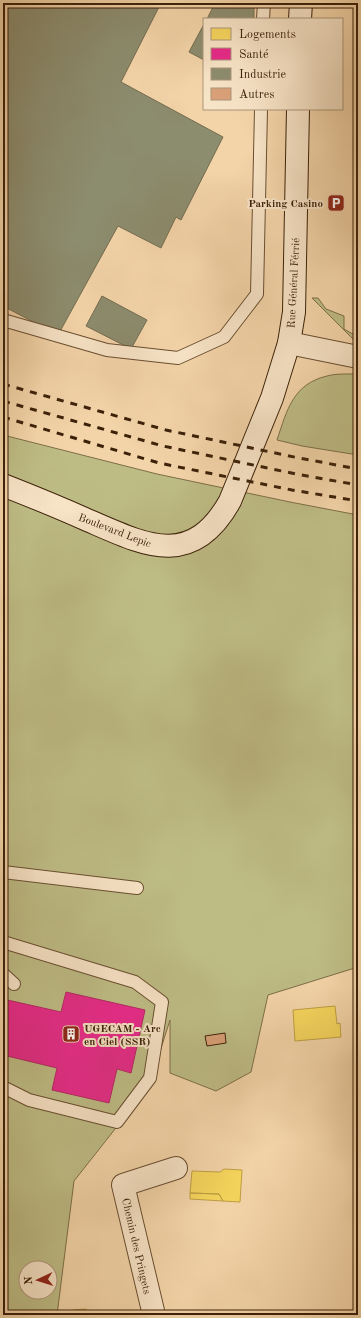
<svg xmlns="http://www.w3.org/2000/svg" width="361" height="1318" viewBox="0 0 361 1318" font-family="'Old Standard TT',serif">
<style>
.green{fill:#bebc85;stroke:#7d6e47;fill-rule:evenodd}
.homes{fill:#f6d55c;stroke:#be9f43}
.health{fill:#e7298a;stroke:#b42763}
.industry{fill:#8c8c6e;stroke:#746c50}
.building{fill:#daa078;stroke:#3c2109}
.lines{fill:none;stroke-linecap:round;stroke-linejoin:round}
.service-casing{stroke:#6a4e31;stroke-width:14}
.minor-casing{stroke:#6a4e31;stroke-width:24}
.secondary-casing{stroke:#3c2109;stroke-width:24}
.service{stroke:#f7e3c6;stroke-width:12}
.minor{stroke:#f7e3c6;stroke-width:22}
.secondary{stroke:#f7e3c6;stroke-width:22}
.rail{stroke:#3c2109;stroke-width:3;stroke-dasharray:7 7;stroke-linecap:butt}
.labels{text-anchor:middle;stroke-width:4;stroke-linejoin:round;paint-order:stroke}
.poi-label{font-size:11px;font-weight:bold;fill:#3c2109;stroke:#f7e3c6;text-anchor:end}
.street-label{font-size:11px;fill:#3c2109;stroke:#f7e3c6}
</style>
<rect width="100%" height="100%" fill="#f3d4a8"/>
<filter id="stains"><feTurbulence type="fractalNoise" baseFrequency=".005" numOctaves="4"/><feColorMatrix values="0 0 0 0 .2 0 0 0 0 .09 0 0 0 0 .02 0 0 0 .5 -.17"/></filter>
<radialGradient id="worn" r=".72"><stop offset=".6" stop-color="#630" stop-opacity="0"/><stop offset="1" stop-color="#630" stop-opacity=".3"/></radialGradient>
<path class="green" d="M312,298H318L326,309L344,316V329L358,337V344Z
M349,374H358V455L302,446L277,440C287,410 293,384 327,376C334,374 342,374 349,374Z
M3,435L157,474L290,502L358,515V967L268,995L251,1072L216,1091L170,1073V1020L149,1086L74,1181L57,1315H3ZM26,1268H50V1292H26Z"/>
<path class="homes" d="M335,1006L337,1024L340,1023L341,1037L295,1041L293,1010Z
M224,1169L242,1170L240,1202L223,1201L219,1194L190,1193L192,1171L220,1172Z
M190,1193L219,1194L223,1201L190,1199Z
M86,1309L87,1314L110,1312L111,1315H74L73,1310Z
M198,1310L199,1315H169Z"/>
<path class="health" d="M66,992L145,1010L131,1073L117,1069L109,1103L52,1090L57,1068L3,1055V999L61,1012Z"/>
<path class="industry" d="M3,3H161L121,82L223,137L181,220L176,217L161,248L118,226L58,335L3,306Z
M215,3H254V19H207Z
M204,24V60L189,52Z
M102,296L147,320L131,349L86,326Z"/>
<path class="building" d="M225,1033L226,1043L207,1046L205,1036Z"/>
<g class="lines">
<defs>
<path id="service" d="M263,19L264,3
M3,320L107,350L178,358L224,337L257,294L261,109
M3,872L137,888
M3,942L135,982L162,1002L150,1078L117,1122L29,1100L3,1087
M3,974L14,984"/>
<path id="minor" d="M289,343L358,357
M154,1315L123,1185L176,1168"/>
<path id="secondary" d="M300,19L301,3
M3,485C31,496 58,507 85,519C143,544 191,571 230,501L272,398L289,343L294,312L298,109"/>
</defs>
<use href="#service" class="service-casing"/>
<use href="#minor" class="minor-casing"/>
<use href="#secondary" class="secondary-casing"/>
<use href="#service" class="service"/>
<use href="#minor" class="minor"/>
<use href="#secondary" class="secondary"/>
<path class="rail" d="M3,384L166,430L299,458L358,469
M3,401L163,446L296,474L358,485
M3,417L159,463L292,490L358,501"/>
</g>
<defs>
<symbol id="parking-square" viewBox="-11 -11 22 22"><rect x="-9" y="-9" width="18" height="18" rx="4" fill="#8f2418" stroke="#f7e3c6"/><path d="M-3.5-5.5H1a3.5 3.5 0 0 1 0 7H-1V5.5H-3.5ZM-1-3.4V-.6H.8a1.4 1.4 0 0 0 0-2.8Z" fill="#fff"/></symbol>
<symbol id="building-square" viewBox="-11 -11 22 22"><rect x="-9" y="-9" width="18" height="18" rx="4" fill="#8f2418" stroke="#f7e3c6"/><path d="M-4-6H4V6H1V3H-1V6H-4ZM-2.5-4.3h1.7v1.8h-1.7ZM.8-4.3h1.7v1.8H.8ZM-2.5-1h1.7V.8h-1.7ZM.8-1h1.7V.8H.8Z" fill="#fff"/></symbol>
</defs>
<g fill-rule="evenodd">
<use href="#parking-square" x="326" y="193" width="20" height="20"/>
<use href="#building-square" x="61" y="1024" width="20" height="20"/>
</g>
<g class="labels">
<g class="poi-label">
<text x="323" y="207">Parking Casino</text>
<text x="84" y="1032" text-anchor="start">UGECAM - Arc<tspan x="84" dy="13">en Ciel (SSR)</tspan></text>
</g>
<g class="street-label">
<text transform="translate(293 283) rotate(-87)" y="4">Rue Général Férrié</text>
<text transform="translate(115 530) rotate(21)" y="4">Boulevard Lepic</text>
<text transform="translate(137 1246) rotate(77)" y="4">Chemin des Pringets</text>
</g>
</g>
<rect width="361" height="1318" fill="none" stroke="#f3d4a8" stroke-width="16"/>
<rect x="4" y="4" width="353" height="1310" fill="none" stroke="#3c2109" stroke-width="2"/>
<rect x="8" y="8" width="345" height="1302" fill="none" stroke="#3c2109"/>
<rect x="203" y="18" width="140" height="92" fill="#f7e3c6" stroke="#ac957a"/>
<rect x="211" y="28" width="20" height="12" fill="#f6d55c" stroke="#ac957a"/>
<text x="239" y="38" font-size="12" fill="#3c2109">Logements</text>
<rect x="211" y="48" width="20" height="12" fill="#e7298a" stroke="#ac957a"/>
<text x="239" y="58" font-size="12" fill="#3c2109">Santé</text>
<rect x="211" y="68" width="20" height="12" fill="#8c8c6e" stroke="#ac957a"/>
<text x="239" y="78" font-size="12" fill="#3c2109">Industrie</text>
<rect x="211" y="88" width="20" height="12" fill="#daa078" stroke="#ac957a"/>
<text x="239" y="98" font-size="12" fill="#3c2109">Autres</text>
<g transform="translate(38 1280) rotate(266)"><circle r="19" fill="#f7e3c6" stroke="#ac957a"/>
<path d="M0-3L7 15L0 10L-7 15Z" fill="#8f2418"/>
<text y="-6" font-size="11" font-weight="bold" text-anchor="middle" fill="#3c2109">N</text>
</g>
<rect width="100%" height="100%" filter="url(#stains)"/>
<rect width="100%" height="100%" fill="url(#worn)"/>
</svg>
